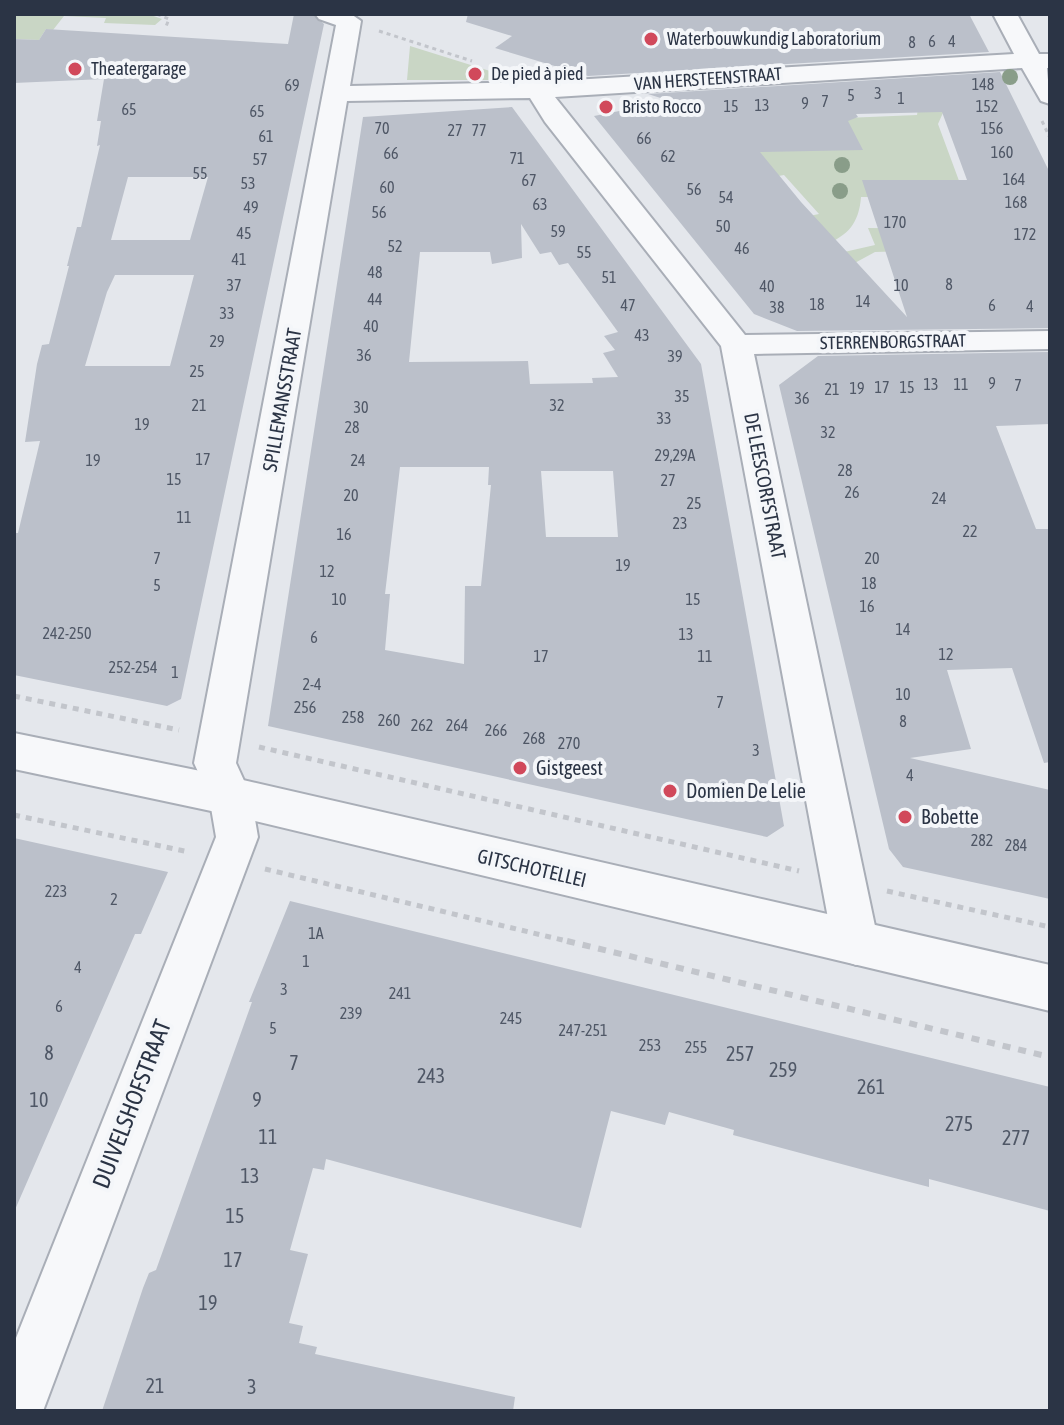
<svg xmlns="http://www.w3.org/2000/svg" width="1064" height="1425" viewBox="0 0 1064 1425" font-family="'Asap Condensed',sans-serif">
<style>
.green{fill:#c9d6c5}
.building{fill:#bbc0ca;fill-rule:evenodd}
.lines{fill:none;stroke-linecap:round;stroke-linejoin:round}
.minor-casing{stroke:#a9aeb7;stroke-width:4}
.tertiary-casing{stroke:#a9aeb7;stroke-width:4}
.path-far2{stroke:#c2c5cb;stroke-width:3;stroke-dasharray:4 4;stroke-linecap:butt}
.path-far1{stroke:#c2c5cb;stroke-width:5;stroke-dasharray:6 6;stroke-linecap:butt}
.path{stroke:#c2c5cb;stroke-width:6;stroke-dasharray:8 8;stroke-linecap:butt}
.minor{fill:#f7f8fa;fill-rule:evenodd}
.tertiary{fill:#f7f8fa;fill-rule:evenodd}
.tree{fill:#899d89}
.poi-dot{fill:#d1495b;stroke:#f4f6f9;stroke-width:3}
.labels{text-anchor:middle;stroke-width:8;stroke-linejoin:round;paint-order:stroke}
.number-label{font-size:16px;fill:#4f5766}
.far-poi-label{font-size:18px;fill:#2b3445;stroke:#f4f6f9;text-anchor:start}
.far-street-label{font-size:18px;fill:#2b3445;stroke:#f4f6f9}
.street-label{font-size:20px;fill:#2b3445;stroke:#f4f6f9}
.poi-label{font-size:20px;fill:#2b3445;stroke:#f4f6f9;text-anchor:start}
.near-number-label{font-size:20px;fill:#4f5766}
.near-street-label{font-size:24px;fill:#2b3445;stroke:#f4f6f9}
</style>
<rect width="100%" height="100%" fill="#e4e7ec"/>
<path class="green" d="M14,14H148L162,19L155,25L104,23L106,18L64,16L53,30L46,29L39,40L14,39Z
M410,46L512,78V80H407Z
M920,95L950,97L938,124L965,197H861C859,223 848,236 824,245L831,255L875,245L868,228L978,229L943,250L875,252L840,271L794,219L819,214L784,175L739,183L674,125L917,115Z"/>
<path class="building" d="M294,14H312L324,24L181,699L167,706L14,675V533H18L40,441L25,442L37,364L42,345L49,344L69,266H67L77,227H81L100,145L97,146L101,121H97L104,79L14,83V39L39,40L46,29L288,44ZM128,177H208L190,240H111ZM115,275H194L170,366H85L107,292Z
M468,14H969L989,52L588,76L495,48L512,36L466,22Z
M1000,72L1050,173V328L797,331L754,314L594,116L670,101L648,94ZM942,112L967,180H862L907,317L801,202L760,152L863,150L848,121L858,117L856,114Z
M512,107L701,364L784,826L767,837L268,726L363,117ZM521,224L540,254L551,252L559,265L568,263L618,332L604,336L615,350L603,353L618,377L592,378L593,383L530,384L528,361L409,362L420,252H490L492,264L522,258ZM400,467H489L488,485H491L481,586H465L464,664L385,650L390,594H385ZM541,471H613L618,537H546Z
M1050,352V424L996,426L1036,529H1050V762L1044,763L1012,668L947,670L971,749L910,758L1050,790V899L903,867L889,849L779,385L818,356Z
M14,838L168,872L141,934H135L14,1212Z
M290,901L1050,1087V1211L929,1179V1187L875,1173L733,1135L734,1130L669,1112L665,1125L611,1111L581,1228L326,1159L324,1170L313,1168L290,1250L308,1254L289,1323L303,1326L299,1343L317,1347L315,1354L515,1397L513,1411H102L143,1288L149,1273L156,1270L252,1002H249Z"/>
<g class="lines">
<defs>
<path id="minor" d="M315,14H351L361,21L350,86L538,82L1014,54L993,14H1017L1039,54H1050V68H1047L1050,104L1041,101L1022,68L555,97L745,335L1050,331V349L754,354L879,945L872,959L856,965L840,959L833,945L721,346L545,122L530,98L347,101L236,763L251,796L258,837L43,1411H14V1343L216,837L209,796L194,763L336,25L319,19Z"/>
<path id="tertiary" d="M14,733L230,777L1050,965V1011L230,815L14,769Z"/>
</defs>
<use href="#minor" class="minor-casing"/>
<use href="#tertiary" class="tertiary-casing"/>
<path class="path-far2" d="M157,14L169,19L165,29
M379,31L472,61
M1042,121L1050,138"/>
<path class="path-far1" d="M14,696L179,730
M259,747L799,871
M14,815L189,852
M265,869L575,943
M887,891L1050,927"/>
<path class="path" d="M567,941L1050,1057"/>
<use href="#minor" class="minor"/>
<use href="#tertiary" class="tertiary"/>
</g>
<g class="tree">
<circle cx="1010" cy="77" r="8"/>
<circle cx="842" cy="165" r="8"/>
<circle cx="840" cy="191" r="8"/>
</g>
<g class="poi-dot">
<circle cx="651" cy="39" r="8"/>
<circle cx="75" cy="69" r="8"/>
<circle cx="475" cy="74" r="8"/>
<circle cx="606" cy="107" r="8"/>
<circle cx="520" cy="768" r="8"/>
<circle cx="670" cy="791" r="8"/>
<circle cx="905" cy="817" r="8"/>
</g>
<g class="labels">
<g class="number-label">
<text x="932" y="47">6</text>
<text x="952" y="47">4</text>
<text x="912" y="48">8</text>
<text x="983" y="90">148</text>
<text x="292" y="91">69</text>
<text x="878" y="99">3</text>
<text x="851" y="101">5</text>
<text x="901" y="104">1</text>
<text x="825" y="107">7</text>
<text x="805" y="109">9</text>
<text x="762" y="111">13</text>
<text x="731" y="112">15</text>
<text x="987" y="112">152</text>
<text x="129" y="115">65</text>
<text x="257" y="117">65</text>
<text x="382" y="134">70</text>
<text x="992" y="134">156</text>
<text x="455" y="136">27</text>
<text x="479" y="136">77</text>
<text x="266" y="142">61</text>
<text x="644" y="144">66</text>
<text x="1002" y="158">160</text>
<text x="391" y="159">66</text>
<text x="668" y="162">62</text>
<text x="517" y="164">71</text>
<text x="260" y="165">57</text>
<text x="200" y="179">55</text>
<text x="1014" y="185">164</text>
<text x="529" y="186">67</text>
<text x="248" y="189">53</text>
<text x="387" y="193">60</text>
<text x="694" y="195">56</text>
<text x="726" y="203">54</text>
<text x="1016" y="208">168</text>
<text x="540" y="210">63</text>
<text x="251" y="213">49</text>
<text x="379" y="218">56</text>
<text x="895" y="228">170</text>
<text x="723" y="232">50</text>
<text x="558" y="237">59</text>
<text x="244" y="239">45</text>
<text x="1025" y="240">172</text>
<text x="395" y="252">52</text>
<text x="742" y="254">46</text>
<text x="584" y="258">55</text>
<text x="239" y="265">41</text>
<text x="375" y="278">48</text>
<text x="609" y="283">51</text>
<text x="949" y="290">8</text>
<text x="234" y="291">37</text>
<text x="901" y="291">10</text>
<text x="767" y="292">40</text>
<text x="375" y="305">44</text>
<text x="863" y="307">14</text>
<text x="817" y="310">18</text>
<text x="628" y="311">47</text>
<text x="992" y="311">6</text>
<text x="1030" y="312">4</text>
<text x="777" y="313">38</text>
<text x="227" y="319">33</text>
<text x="371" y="332">40</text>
<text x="642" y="341">43</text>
<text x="217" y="347">29</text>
<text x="364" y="361">36</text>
<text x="675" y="362">39</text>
<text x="197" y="377">25</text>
<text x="992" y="389">9</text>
<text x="931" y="390">13</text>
<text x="961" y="390">11</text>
<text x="1018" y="391">7</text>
<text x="882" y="393">17</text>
<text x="907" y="393">15</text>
<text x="857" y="394">19</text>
<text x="832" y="395">21</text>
<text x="682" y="402">35</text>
<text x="802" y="404">36</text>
<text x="199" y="411">21</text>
<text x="557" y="411">32</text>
<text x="361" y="413">30</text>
<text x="664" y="424">33</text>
<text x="142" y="430">19</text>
<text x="352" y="433">28</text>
<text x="828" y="438">32</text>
<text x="675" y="461">29,29A</text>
<text x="203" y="465">17</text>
<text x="93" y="466">19</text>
<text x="358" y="466">24</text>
<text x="845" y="476">28</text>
<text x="174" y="485">15</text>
<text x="668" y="486">27</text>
<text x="852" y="498">26</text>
<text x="351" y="501">20</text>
<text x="939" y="504">24</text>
<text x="694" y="509">25</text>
<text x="184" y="523">11</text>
<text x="680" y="529">23</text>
<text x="970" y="537">22</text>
<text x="344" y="540">16</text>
<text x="157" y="564">7</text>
<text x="872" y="564">20</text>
<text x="623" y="571">19</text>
<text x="327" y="577">12</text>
<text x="869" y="589">18</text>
<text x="157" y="591">5</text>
<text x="339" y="605">10</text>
<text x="693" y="605">15</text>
<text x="867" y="612">16</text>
<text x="903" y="635">14</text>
<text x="67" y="639">242-250</text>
<text x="686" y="640">13</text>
<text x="314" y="643">6</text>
<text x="946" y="660">12</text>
<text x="541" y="662">17</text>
<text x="705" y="662">11</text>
<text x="133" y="673">252-254</text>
<text x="175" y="678">1</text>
<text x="312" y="690">2-4</text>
<text x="903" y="700">10</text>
<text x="720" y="708">7</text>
<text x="305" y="713">256</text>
<text x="353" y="723">258</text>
<text x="389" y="726">260</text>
<text x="903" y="727">8</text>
<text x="422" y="731">262</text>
<text x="457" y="731">264</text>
<text x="496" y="736">266</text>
<text x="534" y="744">268</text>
<text x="569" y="749">270</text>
<text x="756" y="756">3</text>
<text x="910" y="781">4</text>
<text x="982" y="846">282</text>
<text x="1016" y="851">284</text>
<text x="56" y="897">223</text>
<text x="114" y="905">2</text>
<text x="316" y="939">1A</text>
<text x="306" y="967">1</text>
<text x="78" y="973">4</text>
<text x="284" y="995">3</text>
<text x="400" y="999">241</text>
<text x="59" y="1012">6</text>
<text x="351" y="1019">239</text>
<text x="511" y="1024">245</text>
<text x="273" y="1034">5</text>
<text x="583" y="1036">247-251</text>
<text x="650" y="1051">253</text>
<text x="696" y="1053">255</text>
</g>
<g class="far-poi-label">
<text x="667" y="45">Waterbouwkundig Laboratorium</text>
<text x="91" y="75">Theatergarage</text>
<text x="491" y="80">De pied à pied</text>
<text x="622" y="113">Bristo Rocco</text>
</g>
<g class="far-street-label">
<text transform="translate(708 79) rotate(-4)" y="6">VAN HERSTEENSTRAAT</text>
<text transform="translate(893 342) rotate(-1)" y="6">STERRENBORGSTRAAT</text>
</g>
<g class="street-label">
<text transform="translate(282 400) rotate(-80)" y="7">SPILLEMANSSTRAAT</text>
<text transform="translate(765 486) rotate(79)" y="7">DE LEESCORFSTRAAT</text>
<text transform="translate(532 868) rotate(13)" y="7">GITSCHOTELLEI</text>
</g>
<g class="poi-label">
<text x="536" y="775">Gistgeest</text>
<text x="686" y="798">Domien De Lelie</text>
<text x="921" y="824">Bobette</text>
</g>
<g class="near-number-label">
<text x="49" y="1060">8</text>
<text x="740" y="1061">257</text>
<text x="294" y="1070">7</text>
<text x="783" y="1077">259</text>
<text x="431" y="1083">243</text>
<text x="871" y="1094">261</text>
<text x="39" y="1107">10</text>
<text x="257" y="1107">9</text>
<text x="959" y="1131">275</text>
<text x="268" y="1144">11</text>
<text x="1016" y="1145">277</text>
<text x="250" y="1183">13</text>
<text x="235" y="1223">15</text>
<text x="233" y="1267">17</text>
<text x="208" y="1310">19</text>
<text x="155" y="1393">21</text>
<text x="252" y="1394">3</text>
</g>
<g class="near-street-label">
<text transform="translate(132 1104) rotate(-69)" y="8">DUIVELSHOFSTRAAT</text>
</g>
</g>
<rect width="1064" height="1425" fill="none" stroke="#2b3445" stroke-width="32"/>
</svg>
